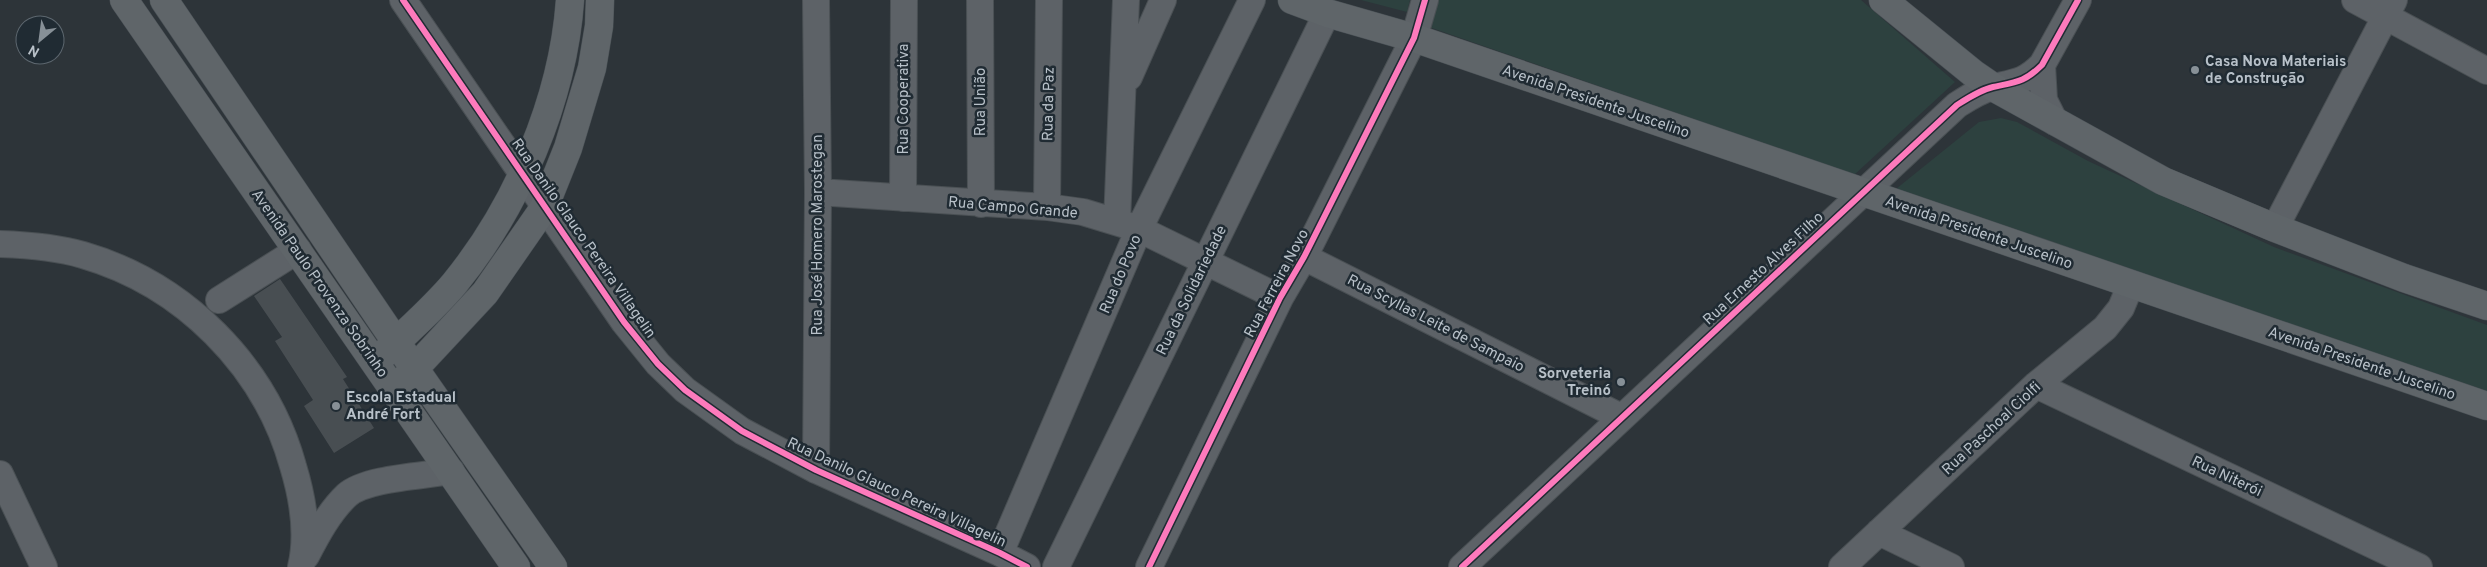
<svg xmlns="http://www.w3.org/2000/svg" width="2487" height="567" viewBox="0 0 2487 567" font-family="Overpass,sans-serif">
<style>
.green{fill:#2d413f}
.building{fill:#484e52}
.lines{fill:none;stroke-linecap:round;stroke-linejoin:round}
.minor-casing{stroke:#4a5054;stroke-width:28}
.major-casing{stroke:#4a5156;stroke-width:29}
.minor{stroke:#5d6267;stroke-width:26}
.major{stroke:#5f6569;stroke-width:28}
.cycleway-casing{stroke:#202b33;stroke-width:9}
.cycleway{stroke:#fd7abc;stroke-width:6}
.poi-dot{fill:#879097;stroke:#202b33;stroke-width:2}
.labels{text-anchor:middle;stroke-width:5;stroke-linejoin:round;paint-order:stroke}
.poi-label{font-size:15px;font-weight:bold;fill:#b8c1c9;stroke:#202b33;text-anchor:start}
.street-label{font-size:15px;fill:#b8c1c9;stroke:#202b33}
</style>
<rect width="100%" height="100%" fill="#2d3439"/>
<path class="green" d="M1361,0H1410L1407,12Z
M1439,0H1861L1955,82L1854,175L1429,27Z
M2001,118L2017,122L2088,161L2274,247L2487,325V396L2307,330L1891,193L1979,122Z"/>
<path class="building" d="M280,279L347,377L343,379L374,428L334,453L304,406L313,400L275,341L282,337L254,296Z"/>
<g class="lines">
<defs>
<path id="minor" d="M403,0L624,322L658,364L685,390L742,431L816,470L1000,553L1027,567
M980,0L981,204
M2355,0L2487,71
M2042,65L2044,100L2055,122
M1129,77L1163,0
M818,192L1047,207L1083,212L1139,229L1280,298
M903,198L904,0
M1047,207L1049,0
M1117,222L1126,0
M2275,228L2394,0
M0,244C28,245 56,247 83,255C183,284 265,365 293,466C303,499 309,533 301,567
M1304,257L1621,417
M219,300L298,250
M2036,385L2419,567
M816,470L818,192L816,0
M0,474L44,567
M1879,532L1951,567
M1000,553L1139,229L1252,0
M306,556C317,535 329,512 347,495C366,478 424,476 451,471
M1056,567L1327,13
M1149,567L1280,298L1304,257L1414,38L1425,0
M1462,567L1957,105C1968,98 1980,90 1993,87C2016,82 2025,82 2042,65L2078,0
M1842,567L2036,385L2105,328L2121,308L2131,284"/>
<path id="major" d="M124,0L516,567
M164,0L396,342L553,567
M1292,0L1327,13L1414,38L2487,406
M1883,0L1974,74L1993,87L2163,181L2275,228L2404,278L2487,306
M384,354C407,331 433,309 454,284C517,207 563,100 570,0
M402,382L485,293L544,208L568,148L592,68L599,26L600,0"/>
</defs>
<use href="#minor" class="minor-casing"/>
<use href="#major" class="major-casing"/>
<use href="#minor" class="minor"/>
<use href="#major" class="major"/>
<defs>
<path id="cycleway" d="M403,0L624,322L658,364L685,390L742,431L816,470L1000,553L1027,567
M1149,567L1280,298L1304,257L1414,38L1425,0
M1462,567L1957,105C1968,98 1980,90 1993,87C2016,82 2025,82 2042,65L2078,0"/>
</defs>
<use href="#cycleway" class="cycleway-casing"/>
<use href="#cycleway" class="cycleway"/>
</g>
<g class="poi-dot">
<circle cx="2195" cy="70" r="5"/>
<circle cx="1621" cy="382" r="5"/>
<circle cx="336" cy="406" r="5"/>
</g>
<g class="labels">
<g class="poi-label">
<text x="2205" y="66">Casa Nova Materiais<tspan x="2205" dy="17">de Construção</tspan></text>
<text x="1611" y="378" text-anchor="end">Sorveteria<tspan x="1611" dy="17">Treinó</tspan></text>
<text x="346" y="402">Escola Estadual<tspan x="346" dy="17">André Fort</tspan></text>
</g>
<g class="street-label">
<text transform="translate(903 99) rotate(-90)" y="5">Rua Cooperativa</text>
<text transform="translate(1596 101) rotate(19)" y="5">Avenida Presidente Juscelino</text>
<text transform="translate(980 102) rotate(-90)" y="5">Rua União</text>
<text transform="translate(1048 104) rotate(-89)" y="5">Rua da Paz</text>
<text transform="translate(1013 207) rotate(5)" y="5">Rua Campo Grande</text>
<text transform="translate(1979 232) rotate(19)" y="5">Avenida Presidente Juscelino</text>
<text transform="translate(817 235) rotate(-90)" y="5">Rua José Homero Marostegan</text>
<text transform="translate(584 238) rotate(55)" y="5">Rua Danilo Glauco Pereira Villagelin</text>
<text transform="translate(1763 268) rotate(-43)" y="5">Rua Ernesto Alves Filho</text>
<text transform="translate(1120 274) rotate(-67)" y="5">Rua do Povo</text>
<text transform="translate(320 283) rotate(55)" y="5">Avenida Paulo Provenza Sobrinho</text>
<text transform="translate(1276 283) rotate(-62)" y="5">Rua Ferreira Novo</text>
<text transform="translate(1191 290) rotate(-64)" y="5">Rua da Solidariedade</text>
<text transform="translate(1436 323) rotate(27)" y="5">Rua Scyllas Leite de Sampaio</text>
<text transform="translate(2362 363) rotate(19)" y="5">Avenida Presidente Juscelino</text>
<text transform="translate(1991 428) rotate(-43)" y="5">Rua Paschoal Ciolfi</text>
<text transform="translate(2227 476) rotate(25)" y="5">Rua Niterói</text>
<text transform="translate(897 492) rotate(25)" y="5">Rua Danilo Glauco Pereira Villagelin</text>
</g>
</g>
<g transform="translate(40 40) rotate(209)"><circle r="24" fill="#202b33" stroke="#5d676f"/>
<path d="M0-4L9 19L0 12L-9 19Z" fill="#879097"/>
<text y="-8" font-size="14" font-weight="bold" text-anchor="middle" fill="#b8c1c9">N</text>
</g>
</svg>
